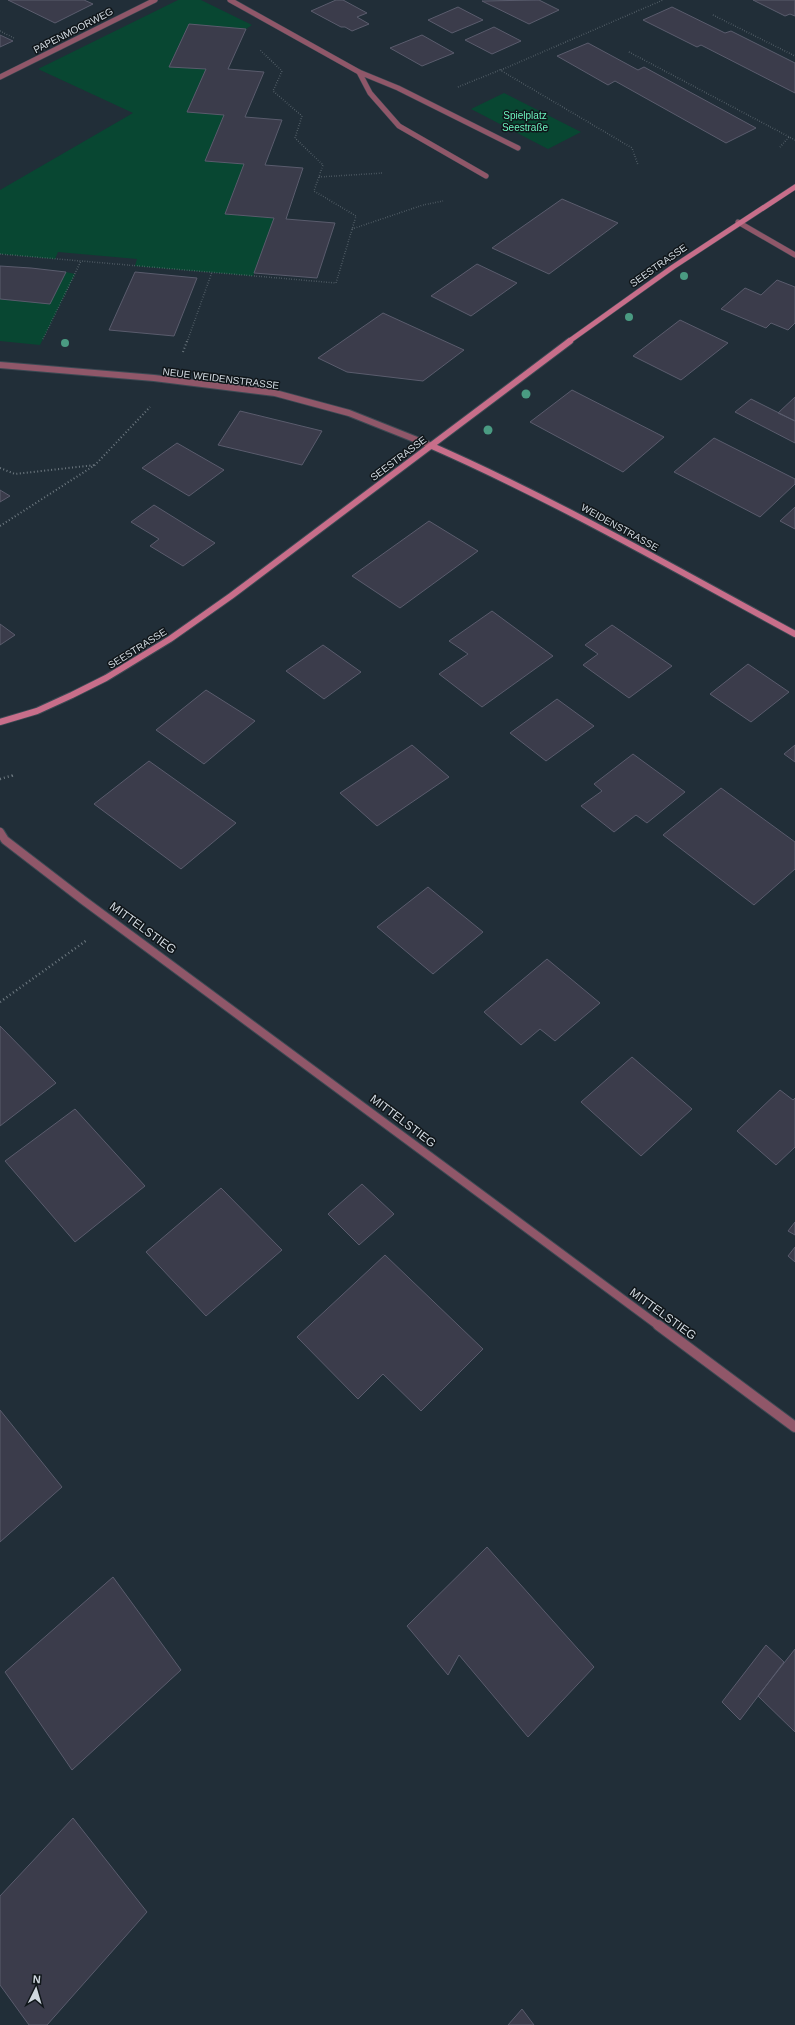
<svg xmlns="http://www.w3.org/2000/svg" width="795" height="2025" viewBox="0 0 795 2025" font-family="Helvetica,sans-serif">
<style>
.green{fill:#084732}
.building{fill:#3b3c4b;stroke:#5a5c6d}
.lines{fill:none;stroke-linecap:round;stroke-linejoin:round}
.lane-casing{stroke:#3d4953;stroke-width:6}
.street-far3-casing{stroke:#3d4953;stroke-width:6}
.street-far2-casing{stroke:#3d4953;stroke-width:8}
.street-far1-casing{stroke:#3d4953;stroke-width:10}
.street-casing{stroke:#3d4953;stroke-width:12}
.secondary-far1-casing{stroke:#3d4953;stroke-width:6}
.secondary-casing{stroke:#3d4953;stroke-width:8}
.path-far2{stroke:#6f7a82;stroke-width:1.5;stroke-dasharray:0.5 2;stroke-linecap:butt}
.path-far1{stroke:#6f7a82;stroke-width:2;stroke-dasharray:1 2.5;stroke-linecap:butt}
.path{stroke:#6f7a82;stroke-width:2.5;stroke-dasharray:1 3;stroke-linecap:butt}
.lane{stroke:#905769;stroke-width:5}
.street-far3{stroke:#905769;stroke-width:5}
.street-far2{stroke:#905769;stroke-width:6}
.street-far1{stroke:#905769;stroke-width:8}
.street{stroke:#905769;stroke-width:10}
.secondary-far1{stroke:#c86e8a;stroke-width:5}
.secondary{stroke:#c86e8a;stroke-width:6}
.tree{fill:#4a9b82}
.labels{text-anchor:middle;stroke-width:3;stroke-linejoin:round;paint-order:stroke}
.far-street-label{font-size:10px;fill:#d0d8df;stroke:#10161a}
.far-park-label{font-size:10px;fill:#6bf4bf;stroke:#10161a}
.street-label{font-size:12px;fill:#d0d8df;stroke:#10161a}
</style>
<rect width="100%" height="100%" fill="#212e38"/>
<path class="green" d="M178,0H201L252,25L246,29L189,24L169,66L206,69L187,112L224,115L205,161L244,164L225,214L274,218L253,276L135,266L137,259L58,252L55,259L0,254V190L133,113L38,69Z
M504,93L581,132L548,149L471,109Z
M66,272L75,274L40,345L0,341V299L50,304Z"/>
<path class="building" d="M8,0H84L93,4L55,23Z
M336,0H343L367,13L357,17L369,24L352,31L345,27H341L311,11Z
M539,0L559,10L529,24L482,1Z
M753,0H795V16L790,14L785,16Z
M458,7L483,20L452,33L428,20Z
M672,7L725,33L731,31L795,63V93L701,45L697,47L643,20Z
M189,24L246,29L228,69L264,72L245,117L282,120L265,165L303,168L286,219L335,223L317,278L254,273L274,218L225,214L244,164L205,161L224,115L187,112L206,69L169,67Z
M494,27L521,41L492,54L465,40Z
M0,35L13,41L0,47Z
M422,35L454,53L422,66L390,48Z
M588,43L638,70L644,67L756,128L726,143L615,81L608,85L557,56Z
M562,199L618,223L549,274L492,248Z
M477,264L517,283L471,316L431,296Z
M0,266L31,268L66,272L50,304L0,299Z
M135,272L197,278L174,336L109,330Z
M777,280L795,287V323L788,330L771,323L766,328L721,309L745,288L761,295Z
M383,313L464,350L423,381L347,372L318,358Z
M680,320L728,343L681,380L633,356Z
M572,390L664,437L623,472L530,422Z
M795,397V421L778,413Z
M751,399L795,421V443L735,412Z
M240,411L322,431L302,465L218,445Z
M714,438L795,479V484L760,517L674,472Z
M177,443L224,470L189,496L142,468Z
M0,490L10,496L0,502Z
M154,505L215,543L183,566L150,546L159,539L131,522Z
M795,507V529L780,521Z
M429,521L478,551L400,608L352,576Z
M492,611L553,656L482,707L439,674L468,654L449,641Z
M0,624L15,635L0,645Z
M612,625L672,666L629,698L583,665L598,654L585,645Z
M323,645L361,672L324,699L286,671Z
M748,664L789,692L751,722L710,694Z
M206,690L255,721L204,764L156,730Z
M557,699L594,726L546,761L510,733Z
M412,745L449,777L377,826L340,793Z
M795,745V762L784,754Z
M633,754L685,792L647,823L636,815L614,832L581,806L602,791L594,784Z
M149,761L236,823L181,869L94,804Z
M721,788L795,842V869L754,905L663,835Z
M428,887L483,932L433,974L377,927Z
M547,959L600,1003L555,1041L540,1029L521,1045L484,1012Z
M0,1026L56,1083L0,1126Z
M632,1057L692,1109L641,1156L581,1102Z
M780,1090L793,1100L795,1098V1147L776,1165L737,1131Z
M75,1109L145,1186L75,1242L5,1161Z
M362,1184L394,1214L359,1245L328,1214Z
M221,1188L282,1250L206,1316L146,1252Z
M795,1222V1235L788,1231Z
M795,1247V1262L788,1256Z
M385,1255L483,1349L421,1411L383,1374L358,1399L297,1337Z
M0,1410L62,1487L0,1542Z
M487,1547L594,1667L528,1737L459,1655L448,1675L407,1626Z
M113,1577L181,1670L72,1770L5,1672Z
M766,1645L784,1662L740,1720L722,1702Z
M795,1649V1732L758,1696Z
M73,1818L147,1912L47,2025H29L0,1985V1896Z
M522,2009L534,2025H508Z"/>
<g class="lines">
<defs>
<path id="lane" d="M230,0L359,72L398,88L518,148
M359,72L370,93L399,126L486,176"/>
<path id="street-far3" d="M0,77L155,0
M738,222L795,255"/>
<path id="street-far2" d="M0,365L154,378L275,393L349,413L432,446"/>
<path id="street-far1" d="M0,832L5,840L83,900L659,1326"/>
<path id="street" d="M658,1325L795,1427"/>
<path id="secondary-far1" d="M568,342L673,267L795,187"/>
<path id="secondary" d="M432,446C557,501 675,569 795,634
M0,722L37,711L72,695L106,678L170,639L231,596L570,341"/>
</defs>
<use href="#lane" class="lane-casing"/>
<use href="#street-far3" class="street-far3-casing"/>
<use href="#street-far2" class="street-far2-casing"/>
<use href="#street-far1" class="street-far1-casing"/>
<use href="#street" class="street-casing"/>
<use href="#secondary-far1" class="secondary-far1-casing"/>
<use href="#secondary" class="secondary-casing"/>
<path class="path-far2" d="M713,15L795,56
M0,31L14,38
M629,52L795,140
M501,70L663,0
M458,87L500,70L632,148L638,165
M780,147L789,137
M319,177L383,173
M352,229L423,205L443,201
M0,254L336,283L356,216L314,191L323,165L295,138L302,116L273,91L282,71L260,50
M43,339L81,261
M187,342L212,272"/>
<path class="path-far1" d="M183,352L187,341
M0,468L15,474L95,465
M0,526L95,465L150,407
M12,776L14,775"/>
<path class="path" d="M0,779L14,775
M0,1002L87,940"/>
<use href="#lane" class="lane"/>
<use href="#street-far3" class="street-far3"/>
<use href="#street-far2" class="street-far2"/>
<use href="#street-far1" class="street-far1"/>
<use href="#street" class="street"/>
<use href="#secondary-far1" class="secondary-far1"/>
<use href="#secondary" class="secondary"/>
</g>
<g class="tree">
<circle cx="684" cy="276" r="4"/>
<circle cx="629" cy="317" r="4"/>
<circle cx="65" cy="343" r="4"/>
<circle cx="526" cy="394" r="4.5"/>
<circle cx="488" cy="430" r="4.5"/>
</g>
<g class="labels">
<g class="far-street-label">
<text transform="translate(73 30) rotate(-27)" y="4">PAPENMOORWEG</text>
<text transform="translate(658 265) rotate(-35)" y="4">SEESTRASSE</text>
<text transform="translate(221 378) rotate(7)" y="4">NEUE WEIDENSTRASSE</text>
<text transform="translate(398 458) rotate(-37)" y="4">SEESTRASSE</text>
<text transform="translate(620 527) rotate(29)" y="4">WEIDENSTRASSE</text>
<text transform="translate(137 648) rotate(-32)" y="4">SEESTRASSE</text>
</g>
<g class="far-park-label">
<text x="525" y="119">Spielplatz<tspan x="525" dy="12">Seestraße</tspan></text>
</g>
<g class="street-label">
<text transform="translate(143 928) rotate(36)" y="4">MITTELSTIEG</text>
<text transform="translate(403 1121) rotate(37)" y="4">MITTELSTIEG</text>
<text transform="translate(663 1314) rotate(36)" y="4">MITTELSTIEG</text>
</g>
</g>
<g transform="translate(36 1989) rotate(5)" stroke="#10161a" stroke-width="3" paint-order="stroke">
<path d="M0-3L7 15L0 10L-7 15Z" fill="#d0d8df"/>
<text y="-6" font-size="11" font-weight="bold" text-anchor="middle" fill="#d0d8df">N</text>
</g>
</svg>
